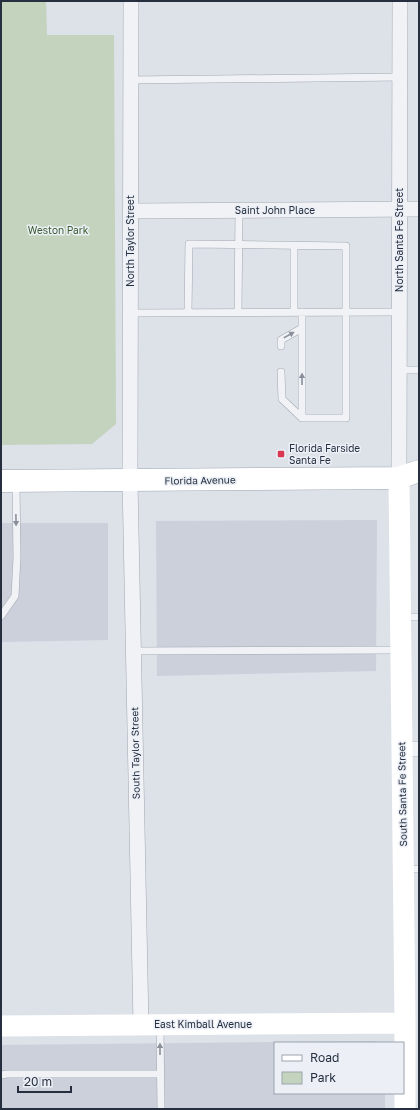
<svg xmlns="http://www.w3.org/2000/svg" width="420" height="1110" viewBox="0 0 420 1110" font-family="'Golos Text',sans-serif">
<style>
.built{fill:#cbd0da}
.green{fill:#c3d3bd}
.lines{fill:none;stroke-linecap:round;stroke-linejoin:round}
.lane-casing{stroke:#a2a8b2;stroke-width:8}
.street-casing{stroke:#a2a8b2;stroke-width:16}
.primary-casing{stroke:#9ba6b5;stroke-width:23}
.lane{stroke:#f0f2f6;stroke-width:7}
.street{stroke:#f0f2f6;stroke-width:15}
.secondary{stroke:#fff;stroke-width:21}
.primary{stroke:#fff;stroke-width:22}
.oneway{fill:#8a909b}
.poi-dot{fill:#d93750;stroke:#ecf0f6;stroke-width:1.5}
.labels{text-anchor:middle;stroke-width:3;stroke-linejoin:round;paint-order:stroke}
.street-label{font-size:10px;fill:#252f40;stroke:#ecf0f6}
.park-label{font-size:10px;fill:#3a5d31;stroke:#ecf0f6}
.poi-label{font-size:10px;fill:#252f40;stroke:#ecf0f6;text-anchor:start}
</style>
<rect width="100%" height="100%" fill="#dde1e8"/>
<path class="built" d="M377,520L376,671L157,676L156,521Z
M1,523H108V640L1,642Z
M375,1041L377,1043H275V1093H385V1109H1V1045Z"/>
<path class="green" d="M1,1H46L47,35H114L116,424L92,444L1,445Z"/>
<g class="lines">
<defs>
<path id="lane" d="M131,80L400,77
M294,246V313
M130,313L399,312
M188,313L189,244L346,246V418H302L282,399L281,372
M238,313L239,210
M281,346V340L302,328
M399,370H419
M302,418V312
M1,616L15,596L17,557L16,483
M402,617H419
M133,651L400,650
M406,869H419
M160,1027L161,1109
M1,1075L7,1074H160"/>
<path id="street" d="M131,1L130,481L141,1025
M130,211L419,209
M399,478L400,1
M401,749H419"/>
<path id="primary" d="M1,481L399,478L419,471"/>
</defs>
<use href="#lane" class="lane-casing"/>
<use href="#street" class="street-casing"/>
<use href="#primary" class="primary-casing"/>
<use href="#lane" class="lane"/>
<use href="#street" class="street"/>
<path class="secondary" d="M399,478L405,1023V1109
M1,1026L405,1023"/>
<use href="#primary" class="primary"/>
</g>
<defs><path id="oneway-solid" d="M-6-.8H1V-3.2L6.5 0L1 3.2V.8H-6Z"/></defs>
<g class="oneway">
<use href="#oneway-solid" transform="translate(289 335) rotate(-29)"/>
<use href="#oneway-solid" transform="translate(302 379) rotate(-90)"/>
<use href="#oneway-solid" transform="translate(16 520) rotate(89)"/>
<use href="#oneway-solid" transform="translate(160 1049) rotate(-90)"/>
</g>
<rect class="poi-dot" x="277" y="450" width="8" height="8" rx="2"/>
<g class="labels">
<g class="street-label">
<text x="275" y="214">Saint John Place</text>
<text transform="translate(399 240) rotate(-90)" y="4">North Santa Fe Street</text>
<text transform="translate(130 241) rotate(-90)" y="4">North Taylor Street</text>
<text transform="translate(200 480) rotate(-1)" y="4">Florida Avenue</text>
<text transform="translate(135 753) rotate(-91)" y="4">South Taylor Street</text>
<text transform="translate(402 794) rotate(-91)" y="4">South Santa Fe Street</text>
<text x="203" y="1028">East Kimball Avenue</text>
</g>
<g class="park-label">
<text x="58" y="234">Weston Park</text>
</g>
<g class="poi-label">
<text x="289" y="452">Florida Farside<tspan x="289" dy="12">Santa Fe</tspan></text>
</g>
</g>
<rect width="420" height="1110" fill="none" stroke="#252f40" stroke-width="4"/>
<rect x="274" y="1042" width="130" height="52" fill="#ecf0f6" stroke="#9ca3ad"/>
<rect x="282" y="1055" width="20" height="6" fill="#ffffff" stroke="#9ca3ad"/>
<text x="310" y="1062" font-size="12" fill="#252f40">Road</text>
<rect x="282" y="1072" width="20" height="12" fill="#c3d3bd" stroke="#9ca3ad"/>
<text x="310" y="1082" font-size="12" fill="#252f40">Park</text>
<path d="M18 1086v6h53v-6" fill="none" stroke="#252f40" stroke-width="2"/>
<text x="24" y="1086" font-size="12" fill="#252f40" stroke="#ecf0f6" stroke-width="3" paint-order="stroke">20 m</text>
</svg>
